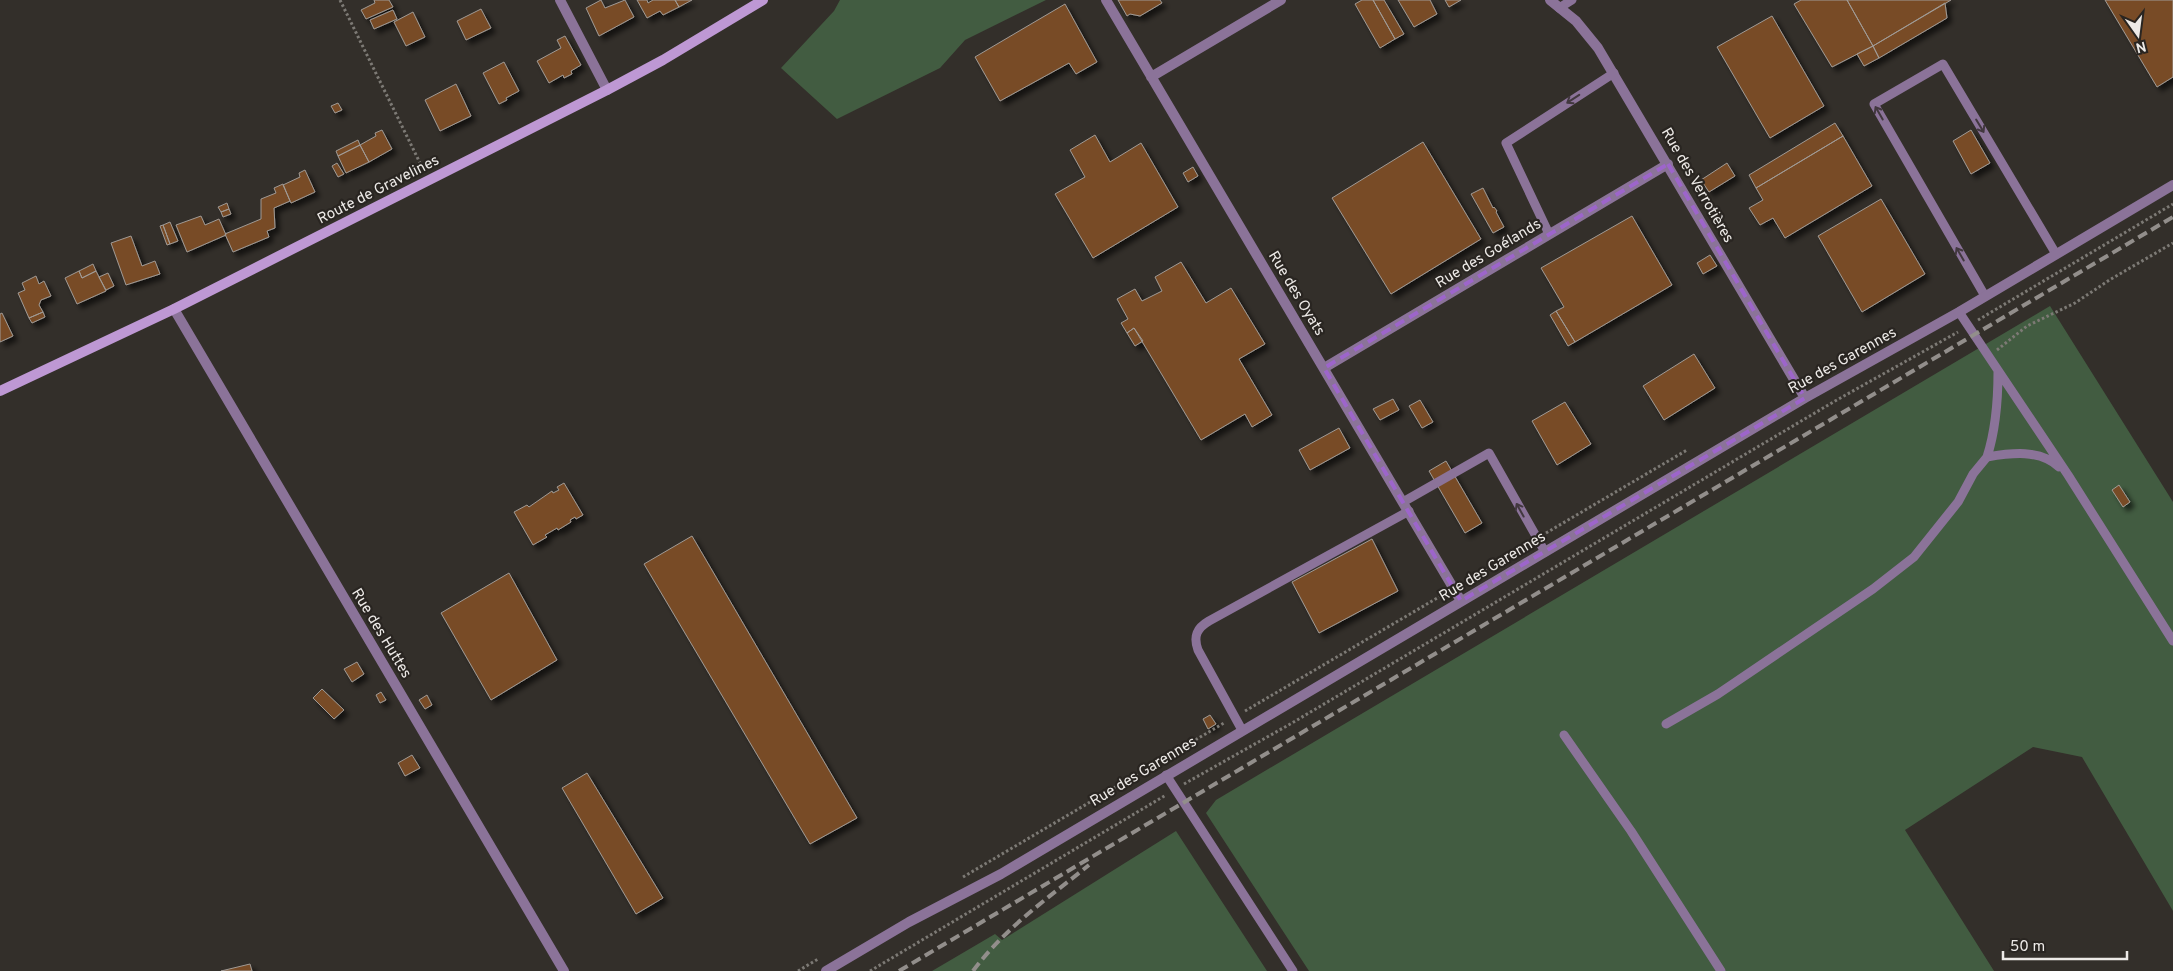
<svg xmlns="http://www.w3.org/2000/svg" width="2173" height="971" viewBox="0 0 2173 971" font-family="Overpass,sans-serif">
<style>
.green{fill:#425c41}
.building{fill:#784c26;stroke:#a09a95;filter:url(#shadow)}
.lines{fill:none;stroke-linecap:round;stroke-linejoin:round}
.path{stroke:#7d7a75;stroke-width:3;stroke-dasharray:2.5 2.5;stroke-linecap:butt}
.lane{stroke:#8b7399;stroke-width:9}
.street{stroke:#8b7399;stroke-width:10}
.secondary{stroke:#be98d4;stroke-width:10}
.rail{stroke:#928e8b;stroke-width:4;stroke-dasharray:10 5;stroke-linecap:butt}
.oneway{stroke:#42383f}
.marked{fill:none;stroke:#9d65cb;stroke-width:4;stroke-dasharray:10 6;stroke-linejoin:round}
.labels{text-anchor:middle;stroke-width:4.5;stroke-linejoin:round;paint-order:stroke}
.street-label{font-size:15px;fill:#edeae7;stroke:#292521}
</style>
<defs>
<filter id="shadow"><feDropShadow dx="4.5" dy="4.5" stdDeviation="2.5" flood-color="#0009"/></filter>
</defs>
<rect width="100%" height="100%" fill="#332f2a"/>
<path class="green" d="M840,0H1046L965,40L940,68L837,119L781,68L834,11Z
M2050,306L2173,502V911L2082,757L2033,747L1905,830L1994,971H1309L1206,813L1216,800Z
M1176,831L1267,971H932L995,934L1002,940Z"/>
<path class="building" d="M374,0H389L393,7L366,19L361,10L375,3Z
M601,0L605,8L625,0L634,17L599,36L586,8Z
M637,0H647L648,3L653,0H675L679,7L663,15L660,11L647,18Z
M675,0H692L679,7Z
M1118,0H1160L1162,3L1140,16L1130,14L1127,16Z
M1362,0H1373L1395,39L1380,48L1355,4Z
M1373,0H1384L1404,34L1395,39Z
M1398,0H1430L1437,14L1414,27Z
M1445,0H1461L1449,7Z
M1801,0H1847L1873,46L1832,67L1794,4Z
M1847,0H1951L1873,46Z
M2105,0H2173V77L2157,87Z
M1945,3L1947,18L1879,58L1873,46Z
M1065,4L1097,62L1076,74L1069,63L1000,101L975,57Z
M481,9L491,28L466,40L457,21Z
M393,10L397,19L374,29L370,20Z
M413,12L425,37L406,46L394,22Z
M1772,16L1824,106L1770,138L1717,47Z
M565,36L581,65L571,71L572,74L564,78L563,75L549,83L537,61L561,48L557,40Z
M1873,46L1879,58L1864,66L1857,54Z
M504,62L519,91L506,98L507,100L499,104L483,73Z
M456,84L471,116L440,131L425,100Z
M338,103L342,110L335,113L331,106Z
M1835,123L1843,136L1756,188L1749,175Z
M382,130L392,149L369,162L360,145L376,136L375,133Z
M1971,130L1990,163L1971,174L1953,141Z
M1095,135L1110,162L1141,143L1178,207L1093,258L1055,194L1085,177L1070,150Z
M1843,136L1872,186L1785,238L1773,218L1760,225L1749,208L1763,200L1756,188Z
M358,140L360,145L338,156L336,151Z
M1423,142L1481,239L1391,294L1332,198Z
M360,145L369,162L346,173L338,156Z
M337,163L344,174L338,177L332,166Z
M1727,163L1735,176L1709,192L1701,180Z
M1193,167L1198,176L1188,182L1183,173Z
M305,170L315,192L291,203L283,185L300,177L299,173Z
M283,184L290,201L274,208L275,228L267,231L269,237L233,252L225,234L261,219V199L276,193L274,188Z
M1483,188L1493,208L1494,207L1497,211L1496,212L1504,227L1493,233L1471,194Z
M1881,199L1925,274L1862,312L1818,236Z
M227,203L229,209L221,212L218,207Z
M229,209L231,214L223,217L221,212Z
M201,216L205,225L219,219L226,235L187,252L176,225Z
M1632,216L1672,285L1575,342L1556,311L1564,307L1541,268Z
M170,222L178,241L170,244L163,225Z
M163,225L170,244L167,245L160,226Z
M131,236L142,266L155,261L160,274L126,285L111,243Z
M1710,255L1717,266L1703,274L1697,263Z
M1181,262L1206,303L1231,288L1265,344L1239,359L1272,415L1252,427L1245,414L1201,440L1134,328L1127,333L1121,323L1128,319L1117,299L1135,289L1142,301L1162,291L1155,277Z
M93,264L96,271L82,278L79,271Z
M79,271L82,278L96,271L106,291L77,304L65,278Z
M108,273L114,286L106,290L99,277Z
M36,276L39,284L44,281L51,296L41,300L39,305L43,312L29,318L18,293L25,290L22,283Z
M1556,311L1575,342L1568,346L1550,315Z
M43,312L45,317L32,323L29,318Z
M2,313L13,336L0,342V314Z
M1134,328L1143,341L1135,346L1127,333Z
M1694,354L1715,388L1664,420L1643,386Z
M1393,399L1399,410L1380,420L1373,409Z
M1420,400L1433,422L1422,428L1409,406Z
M1565,402L1591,444L1557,465L1532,421Z
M1339,428L1350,448L1310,470L1299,450Z
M1446,461L1482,523L1465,533L1429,471Z
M564,483L583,515L576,519L575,517L570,520L571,522L558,530L557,528L545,535L547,537L533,545L514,512L527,505L529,507L552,491L553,493L559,490L557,487Z
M2119,485L2130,502L2123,507L2112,490Z
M692,536L857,818L810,844L644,564Z
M1372,539L1398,591L1319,633L1292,582Z
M509,573L557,660L491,700L441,613Z
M357,662L364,674L352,682L344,669Z
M322,689L344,710L334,719L313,698Z
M381,692L386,700L380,703L376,695Z
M427,695L432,705L425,709L419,700Z
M1210,715L1216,724L1208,729L1203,719Z
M412,755L420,768L405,776L398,763Z
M587,773L663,898L636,914L562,788Z
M250,964L252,971H221Z"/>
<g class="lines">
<path class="path" d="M340,0L423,169
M1978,320L2173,204
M1997,350L2027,326L2075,303L2111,279L2173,243
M1546,533L1687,450
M1480,573L1528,544
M1245,711L1444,594
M1184,784L1292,723L1835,401L1958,332
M963,877L1224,723
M798,971L818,959
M870,971L1166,795"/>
<path class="lane" d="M1559,8L1572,0
M1549,234L1506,143L1614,73
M1985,296L1874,104L1943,64L2056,254
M1959,312L2068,475L2173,641
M1998,372C1998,402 1996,429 1987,457C2011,453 2040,449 2059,467
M1403,502L1489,453L1545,552
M1666,724L1718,694L1873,589L1914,557L1958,502L1973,474L1987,457
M1242,730L1198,650C1193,636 1197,628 1209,621L1409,511
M1564,735L1631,831L1721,971
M1166,775L1293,971"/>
<path class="street" d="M560,0L607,90
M1106,0L1461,601
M1550,0L1576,21L1598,48L1805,398
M1151,77L1281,0
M174,309L564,971
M1324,368L1668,164
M826,971L909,922L1001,874L1805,398L1959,312L2173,185"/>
<path class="secondary" d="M0,391L174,309L607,90L663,60L763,0"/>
<path class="rail" d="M899,971L2173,217
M973,971C1005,928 1048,898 1089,865"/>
</g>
<defs><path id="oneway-shaft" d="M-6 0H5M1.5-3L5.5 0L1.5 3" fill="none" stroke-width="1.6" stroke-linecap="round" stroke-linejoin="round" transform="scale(1.25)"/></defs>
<g class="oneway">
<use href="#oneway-shaft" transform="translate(1573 99) rotate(147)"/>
<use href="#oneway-shaft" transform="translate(1879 113) rotate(-120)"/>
<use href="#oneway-shaft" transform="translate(1980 126) rotate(59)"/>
<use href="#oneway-shaft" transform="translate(1960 254) rotate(-120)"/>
<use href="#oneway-shaft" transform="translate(1520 510) rotate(-119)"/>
</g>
<path class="marked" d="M1668,164L1805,398L1461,601L1324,368Z"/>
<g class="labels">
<g class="street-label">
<text transform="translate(1698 185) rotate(60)" y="5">Rue des Verrotières</text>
<text transform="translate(378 189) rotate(-27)" y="5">Route de Gravelines</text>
<text transform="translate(1488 253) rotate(-31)" y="5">Rue des Goélands</text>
<text transform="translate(1297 293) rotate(59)" y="5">Rue des Oyats</text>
<text transform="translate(1842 360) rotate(-29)" y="5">Rue des Garennes</text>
<text transform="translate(1492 566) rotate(-31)" y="5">Rue des Garennes</text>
<text transform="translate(382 633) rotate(59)" y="5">Rue des Huttes</text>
<text transform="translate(1143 771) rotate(-31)" y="5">Rue des Garennes</text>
</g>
</g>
<g transform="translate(2138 35) rotate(166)" stroke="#292521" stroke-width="4" paint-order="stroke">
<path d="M0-4L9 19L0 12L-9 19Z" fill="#edeae7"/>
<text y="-8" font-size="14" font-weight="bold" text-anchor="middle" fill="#edeae7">N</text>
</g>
<path d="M2003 951v8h124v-8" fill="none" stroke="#edeae7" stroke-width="2.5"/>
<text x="2010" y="951" font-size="15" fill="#edeae7" stroke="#292521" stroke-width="4" paint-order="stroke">50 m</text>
</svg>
